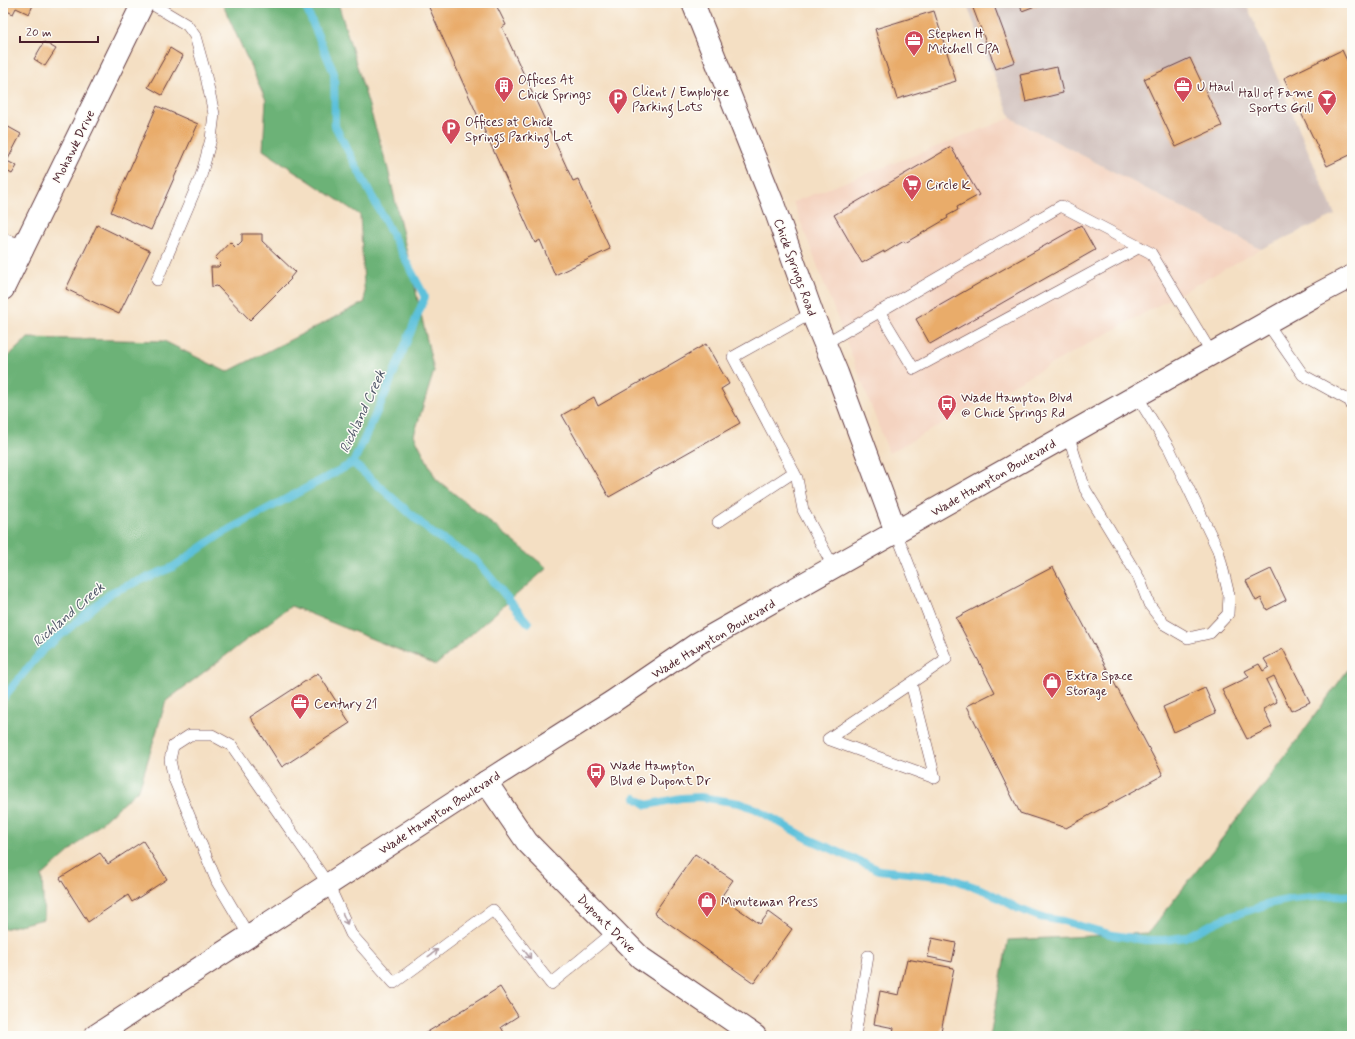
<svg xmlns="http://www.w3.org/2000/svg" width="1355" height="1039" viewBox="0 0 1355 1039" font-family="Mynerve,sans-serif">
<style>
.built{fill:#f4d3c0}
.industrial{fill:#d0c0bc}
.forest{fill:#6cb277;stroke:#5b6851}
.lines{fill:none;stroke-linecap:round;stroke-linejoin:round}
.stream{stroke:#5dc1db;stroke-width:8}
.building{fill:#e9ac6a}
.service-casing{stroke:#643c42;stroke-width:12}
.minor-casing{stroke:#643c42;stroke-width:24}
.tertiary-casing{stroke:#643c42;stroke-width:24}
.primary-casing{stroke:#643c42;stroke-width:24}
.service{stroke:#fff;stroke-width:11}
.minor{stroke:#fff;stroke-width:22}
.tertiary{stroke:#fff;stroke-width:22}
.primary{stroke:#fff;stroke-width:22}
.oneway{stroke:#ae9aa0}
.labels{text-anchor:middle;stroke-width:3;stroke-linejoin:round;paint-order:stroke}
.poi-label{font-size:13px;fill:#4a1f2b;stroke:#fdfcf7;text-anchor:start}
.street-label{font-size:13px;fill:#4a1f2b;stroke:#fdfcf7}
.water-label{font-size:14px;font-style:italic;fill:#515869;stroke:#fdfcf7}
</style>
<rect width="100%" height="100%" fill="#fdfcf7"/>
<filter id="ink" filterUnits="userSpaceOnUse"><feTurbulence type="fractalNoise" baseFrequency=".025" numOctaves="2"/><feDisplacementMap in="SourceGraphic" scale="8" xChannelSelector="R" yChannelSelector="G"/><feConvolveMatrix kernelMatrix="1 2 1 2 8 2 1 2 1" color-interpolation-filters="sRGB"/></filter>
<filter id="wash" filterUnits="userSpaceOnUse"><feTurbulence type="fractalNoise" baseFrequency=".012" numOctaves="4" result="noise"/><feDisplacementMap in="SourceGraphic" scale="16" xChannelSelector="R" yChannelSelector="G"/><feGaussianBlur stdDeviation="0.9" result="paint"/><feColorMatrix in="noise" values="0 0 0 0 0 0 0 0 0 0 0 0 0 0 0 0 0 1.4 0 .05"/><feComposite in="paint" operator="in"/></filter>
<g filter="url(#wash)">
<rect width="100%" height="100%" fill="#f4dfc3"/>
<path class="built" d="M1011,118L1261,249L889,453L793,202Z"/>
<path class="industrial" d="M966,3H1246L1335,215L1261,249L1011,118Z"/>
<path class="forest" d="M222,3H338L388,169L434,371L414,435L436,479L547,568L436,665L291,606L166,701L139,789L42,876L44,919L3,929V361L28,338L164,341L227,372L365,302L360,215L263,150L266,100Z
M1352,664V1036H990L1008,940L1148,933L1270,777Z"/>
<g class="lines">
<path class="stream" d="M353,463L432,533L477,561L528,623
M3,698L42,651L112,592L173,567L221,534L353,463L386,392L425,297L335,126L334,73L304,3
M636,798L647,805L681,798L700,797L739,803L756,809L807,838L879,870L947,877L986,891L1019,909L1040,917L1063,921L1113,935L1145,940H1164L1185,937L1225,918L1272,903L1292,899L1333,895L1352,896"/>
</g>
<g id="blocks">
<path class="building" d="M4,3H34L29,14L16,8L13,14L3,9Z
M427,3H495L506,25L502,27L573,181L578,179L610,249L555,275L540,240L535,243Z
M971,3H993L1015,62L996,69Z
M1020,3H1043L1022,11Z
M934,11L956,81L897,99L875,29Z
M44,42L56,49L45,66L34,59Z
M170,48L183,56L162,95L148,87Z
M1342,50L1352,71V154L1327,166L1284,78Z
M1190,58L1222,126L1176,147L1144,79Z
M1057,67L1063,93L1026,102L1020,75Z
M157,106L198,124L151,230L111,212Z
M3,124L21,134L7,161L17,166L12,174L3,169Z
M951,147L979,195L957,207L958,210L947,216L948,218L905,243L904,241L884,253V251L862,263L834,215Z
M97,225L150,251L119,314L66,289Z
M1081,225L1095,250L930,344L916,319Z
M242,234H262V241L295,272L290,278L291,279L250,320L217,286L212,287L211,267H218L221,264L215,258L230,242L235,247L237,245L238,246L242,242Z
M706,344L729,384L721,389L740,423L609,497L562,415L594,397L598,406Z
M1053,567L1163,775L1066,828L1020,813L967,706L995,692L956,618Z
M1271,569L1286,600L1267,610L1261,598L1256,601L1246,581Z
M1283,649L1310,702L1291,711L1274,676L1266,680L1277,702L1263,709L1272,727L1247,739L1222,690L1249,677L1245,671L1259,664L1263,671L1269,667L1264,659Z
M318,673L350,723L282,767L250,717Z
M1205,688L1216,713L1174,732L1163,707Z
M143,841L167,879L132,902L128,895L88,922L60,878L100,853L108,864Z
M695,854L733,880L721,897L760,924L769,912L792,929L754,983L654,913Z
M932,938L956,943L952,962L928,957Z
M907,959L954,968L940,1036H892L894,1028L874,1024L880,991L899,995Z
M500,987L518,1016L501,1027L506,1036H421Z"/>
</g>
</g>
<g filter="url(#ink)">
<use href="#blocks" fill-opacity="0" stroke="#643c42" stroke-width="1"/>
<g class="lines">
<defs>
<path id="service" d="M150,3L187,25L195,36L205,72L214,114L211,139L201,176L157,280
M879,311L914,369L1140,247
M812,313L733,357L797,478L803,510L834,568
M1267,323L1303,375L1350,401L1352,406
M824,344L1061,206L1151,253L1212,354
M1068,434L1085,489L1139,578L1149,604L1164,624L1188,638L1210,633L1228,614L1229,595L1218,550L1169,448L1137,396
M718,522L794,472
M896,532L946,659L911,683
M911,683L935,778L828,739Z
M249,936L217,882L174,779L170,760L173,746L190,735H212L232,746L328,884L351,934L394,983L493,910L551,984L615,931
M855,1036L868,956"/>
<path id="minor" d="M3,245L22,250
M486,782L527,842L641,958L755,1036"/>
<path id="tertiary" d="M693,3L772,201L812,313L837,373L896,532
M3,289L143,3"/>
<path id="primary" d="M95,1036L486,782L612,702L697,644L1314,296L1352,276"/>
</defs>
<use href="#service" class="service-casing"/>
<use href="#minor" class="minor-casing"/>
<use href="#tertiary" class="tertiary-casing"/>
<use href="#primary" class="primary-casing"/>
<use href="#service" class="service"/>
<use href="#minor" class="minor"/>
<use href="#tertiary" class="tertiary"/>
<use href="#primary" class="primary"/>
</g>
<defs><path id="oneway-shaft" d="M-6 0H5M1.5-3L5.5 0L1.5 3" fill="none" stroke-width="1.6" stroke-linecap="round" stroke-linejoin="round"/></defs>
<g class="oneway">
<use href="#oneway-shaft" transform="translate(345 919) rotate(66)"/>
<use href="#oneway-shaft" transform="translate(433 953) rotate(-36)"/>
<use href="#oneway-shaft" transform="translate(527 954) rotate(52)"/>
</g>
</g>
<defs>
<symbol id="office-pin" viewBox="-11 -11 22 30"><path d="M0 17L-7.5 6A9.5 9.5 0 1 1 7.5 6Z" fill="#d1495b" stroke="#fdfcf7"/><path d="M-6-3h4V-5.5h4V-3h4V5H-6ZM-1-4.5V-3h2v-1.5ZM-6 0V1H6V0Z" fill="#fff"/></symbol>
<symbol id="building-pin" viewBox="-11 -11 22 30"><path d="M0 17L-7.5 6A9.5 9.5 0 1 1 7.5 6Z" fill="#d1495b" stroke="#fdfcf7"/><path d="M-4-6H4V6H1V3H-1V6H-4ZM-2.5-4.3h1.7v1.8h-1.7ZM.8-4.3h1.7v1.8H.8ZM-2.5-1h1.7V.8h-1.7ZM.8-1h1.7V.8H.8Z" fill="#fff"/></symbol>
<symbol id="parking-pin" viewBox="-11 -11 22 30"><path d="M0 17L-7.5 6A9.5 9.5 0 1 1 7.5 6Z" fill="#d1495b" stroke="#fdfcf7"/><path d="M-3.5-5.5H1a3.5 3.5 0 0 1 0 7H-1V5.5H-3.5ZM-1-3.4V-.6H.8a1.4 1.4 0 0 0 0-2.8Z" fill="#fff"/></symbol>
<symbol id="bar-pin" viewBox="-11 -11 22 30"><path d="M0 17L-7.5 6A9.5 9.5 0 1 1 7.5 6Z" fill="#d1495b" stroke="#fdfcf7"/><path d="M-6-5H6L.8 .8V4.5H3.5V6h-7V4.5H-.8V.8Z" fill="#fff"/></symbol>
<symbol id="supermarket-pin" viewBox="-11 -11 22 30"><path d="M0 17L-7.5 6A9.5 9.5 0 1 1 7.5 6Z" fill="#d1495b" stroke="#fdfcf7"/><path d="M-6-5.5h2.5l.6 2H6L4.5 2H-2.5L-4.4-4H-6ZM-1.5 3.2a1.3 1.3 0 1 0 .1 0ZM3 3.2a1.3 1.3 0 1 0 .1 0Z" fill="#fff"/></symbol>
<symbol id="bus-pin" viewBox="-11 -11 22 30"><path d="M0 17L-7.5 6A9.5 9.5 0 1 1 7.5 6Z" fill="#d1495b" stroke="#fdfcf7"/><path d="M-5-6H5V4H4V6H2V4H-2V6H-4V4H-5ZM-3.5-4V0h7V-4ZM-3.5 1.2v1.5H-2V1.2ZM2 1.2v1.5H3.5V1.2Z" fill="#fff"/></symbol>
<symbol id="shop-pin" viewBox="-11 -11 22 30"><path d="M0 17L-7.5 6A9.5 9.5 0 1 1 7.5 6Z" fill="#d1495b" stroke="#fdfcf7"/><path d="M-5-2.5h2.3a2.7 3.5 0 0 1 5.4 0H5L5.5 6h-11ZM-1.5-2.5h3a1.5 2.3 0 0 0-3 0Z" fill="#fff"/></symbol>
</defs>
<g fill-rule="evenodd">
<use href="#office-pin" x="903" y="29" width="22" height="30"/>
<use href="#building-pin" x="493" y="75" width="22" height="30"/>
<use href="#office-pin" x="1172" y="75" width="22" height="30"/>
<use href="#parking-pin" x="607" y="87" width="22" height="30"/>
<use href="#bar-pin" x="1316" y="88" width="22" height="30"/>
<use href="#parking-pin" x="440" y="117" width="22" height="30"/>
<use href="#supermarket-pin" x="901" y="173" width="22" height="30"/>
<use href="#bus-pin" x="936" y="393" width="22" height="30"/>
<use href="#shop-pin" x="1041" y="671" width="22" height="30"/>
<use href="#office-pin" x="289" y="692" width="22" height="30"/>
<use href="#bus-pin" x="585" y="761" width="22" height="30"/>
<use href="#shop-pin" x="696" y="890" width="22" height="30"/>
</g>
<g class="labels">
<g class="poi-label">
<text x="928" y="38">Stephen H<tspan x="928" dy="15">Mitchell CPA</tspan></text>
<text x="518" y="84">Offices At<tspan x="518" dy="15">Chick Springs</tspan></text>
<text x="1197" y="91">U Haul</text>
<text x="632" y="96">Client / Employee<tspan x="632" dy="15">Parking Lots</tspan></text>
<text x="1313" y="97" text-anchor="end">Hall of Fame<tspan x="1313" dy="15">Sports Grill</tspan></text>
<text x="465" y="126">Offices at Chick<tspan x="465" dy="15">Springs Parking Lot</tspan></text>
<text x="926" y="189">Circle K</text>
<text x="961" y="402">Wade Hampton Blvd<tspan x="961" dy="15">@ Chick Springs Rd</tspan></text>
<text x="1066" y="680">Extra Space<tspan x="1066" dy="15">Storage</tspan></text>
<text x="314" y="708">Century 21</text>
<text x="610" y="770">Wade Hampton<tspan x="610" dy="15">Blvd @ Dupont Dr</tspan></text>
<text x="721" y="906">Minuteman Press</text>
</g>
<g class="street-label">
<text transform="translate(73 146) rotate(-64)" y="5">Mohawk Drive</text>
<text transform="translate(796 267) rotate(70)" y="5">Chick Springs Road</text>
<text transform="translate(993 477) rotate(-30)" y="5">Wade Hampton Boulevard</text>
<text transform="translate(713 638) rotate(-31)" y="5">Wade Hampton Boulevard</text>
<text transform="translate(439 812) rotate(-33)" y="5">Wade Hampton Boulevard</text>
<text transform="translate(607 923) rotate(45)" y="5">Dupont Drive</text>
</g>
<g class="water-label">
<text transform="translate(362 411) rotate(-65)" y="5">Richland Creek</text>
<text transform="translate(68 614) rotate(-41)" y="5">Richland Creek</text>
</g>
</g>
<rect width="1355" height="1039" fill="none" stroke="#fdfcf7" stroke-width="16"/>
<path d="M20 36v6h78v-6" fill="none" stroke="#4a1f2b" stroke-width="2"/>
<text x="26" y="36" font-size="12" fill="#4a1f2b" stroke="#fdfcf7" stroke-width="3" paint-order="stroke">20 m</text>
</svg>
